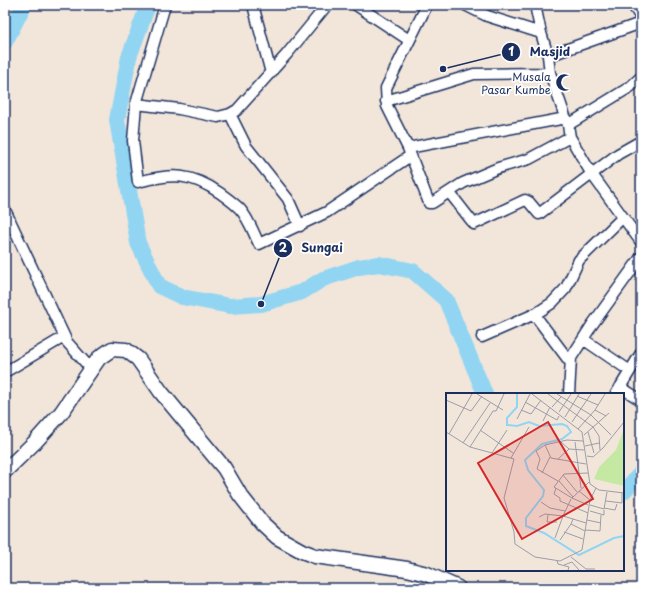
<svg xmlns="http://www.w3.org/2000/svg" width="646" height="593" viewBox="0 0 646 593" font-family="'Playpen Sans',sans-serif">
<style>
.lines{fill:none;stroke-linecap:round;stroke-linejoin:round}
.river{stroke:#91d5f2;stroke-width:16}
.minor-casing{stroke:#1b2f5e;stroke-width:13}
.highway-casing{stroke:#1b2f5e;stroke-width:17}
.minor{stroke:#fff;stroke-width:10}
.highway{stroke:#fff;stroke-width:14}
.labels{text-anchor:middle;stroke-width:3.5;stroke-linejoin:round;paint-order:stroke}
.poi-label{font-size:11px;fill:#1b2f5e;stroke:#fff;text-anchor:end}
.inset-river{fill:none;stroke:#91d5f2;stroke-width:2}
.inset-road{fill:none;stroke:#9c9da9;stroke-width:1}
.view{fill:#d62828;fill-opacity:0.15;stroke:#d62828;stroke-width:2}
.inset-edge{fill:none;stroke:#1b2f5e;stroke-width:2}
.leader{fill:none;stroke:#1b2f5e;stroke-width:1.5}
.callout-dot{fill:#1b2f5e;stroke:#fff;stroke-width:1.5}
.mark-label{font-size:12px;text-anchor:middle;font-weight:bold;fill:#fff}
.callout-label{font-size:12px;text-anchor:middle;font-weight:bold;fill:#1b2f5e;stroke:#fff;stroke-width:3.5;stroke-linejoin:round;paint-order:stroke}
</style>
<rect width="100%" height="100%" fill="#f2e6db"/>
<filter id="ink" filterUnits="userSpaceOnUse"><feTurbulence type="fractalNoise" baseFrequency=".025" numOctaves="2"/><feDisplacementMap in="SourceGraphic" scale="8" xChannelSelector="R" yChannelSelector="G"/><feConvolveMatrix kernelMatrix="1 2 1 2 8 2 1 2 1" color-interpolation-filters="sRGB"/></filter>
<g filter="url(#ink)">
<g class="lines">
<path class="river" d="M148,5L129,57L117,120L138,243L159,286L182,297L230,306L261,304L302,292L323,279L359,267L379,264L413,271L446,300L485,394
M5,42L24,5
M623,492L641,473"/>
<defs>
<path id="minor" d="M165,5L136,104L133,141L138,182C173,173 191,173 220,193C227,198 234,203 240,209C249,219 253,232 259,244L327,212L410,156
M253,5L271,73
M356,5L409,40
M427,5L386,88L387,106L408,148L429,203H432L463,183L498,168L529,159L570,137L568,125
M465,5L487,16L541,33
M535,5L541,33L548,56L550,73L568,125L630,87L641,77
M548,56L641,23
M386,101L474,74L550,73
M136,104L179,109L218,117L230,114L237,110L287,54L327,5
M230,114L246,146L288,199L300,226
M570,137L591,173L641,242
M408,148L566,118
M449,192L474,224L525,200L529,202L539,214L618,154L641,141
M5,210L67,342L91,369
M534,314L570,362
M482,337L537,313L552,303L566,288L579,260L623,217
M583,339L630,371L641,353
M5,372L64,337
M620,387L641,400
M569,394L571,358L592,325L641,257
M616,394L630,371"/>
<path id="highway" d="M635,5L641,14
M5,471L35,442L61,413L99,358L112,349L126,350L138,359L161,392L224,468L240,495L262,523L277,537L302,551L315,556L407,569L427,574L458,588"/>
</defs>
<use href="#minor" class="minor-casing"/>
<use href="#highway" class="highway-casing"/>
<use href="#minor" class="minor"/>
<use href="#highway" class="highway"/>
</g>
</g>
<defs>
<symbol id="mosque-bare" viewBox="-9 -9 18 18"><path d="M3.5-4.9A6 6 0 1 0 3.5 4.9A5 5 0 1 1 3.5-4.9Z" fill="#1b2f5e" stroke="#fff" stroke-width="2.5" paint-order="stroke"/></symbol>
</defs>
<g fill-rule="evenodd">
<use href="#mosque-bare" x="552" y="70" width="25" height="25"/>
</g>
<g class="labels">
<g class="poi-label">
<text x="551" y="81">Musala<tspan x="551" dy="13">Pasar Kumbe</tspan></text>
</g>
</g>
<g transform="translate(446 393)">
<rect width="178" height="178" fill="#f2e6db"/>
<path d="M178,36V93L148,86L153,74L170,57Z" fill="#c5e8a2"/>
<path class="inset-river" d="M71,1V14L61,25V32L71,33L83,29L93,33L116,31L121,33L125,39L116,46L96,51L79,67L82,77L98,97L97,103L80,125V133L98,140L133,162L168,145L178,143"/>
<path class="inset-road" d="M31,1L57,17M86,1L136,39L144,91L153,97L178,100M102,1L147,34L153,43L154,57M111,1L145,22M131,3L152,12M0,7L25,18L36,3M79,9L111,27L113,23M106,14L115,4M75,17L85,21L95,7M149,17L160,23M113,19L125,1M145,22L165,42M119,24L133,1M71,26L84,1M97,28L104,14M126,29L145,1M132,36L149,17L159,1M34,37L67,60M0,39L24,54L68,66L58,105L68,139L69,151L89,164L114,168L136,157L144,107L150,95M142,39L148,60M3,41L26,1M138,42L163,20M115,49L123,56L138,57M129,49L135,95M17,50L44,10M99,52L105,65L140,71M139,53L153,50M24,54L47,18H50L58,1M46,60L61,37M141,63L147,64L157,55L178,29M65,65L83,34M112,66L123,56M96,80L104,64M117,82L131,99M112,88L91,76L94,66L90,58L99,52L121,47L137,48M113,88L127,104M110,95L108,101L114,105V108L142,120M133,98L144,107M126,105L108,94L118,81L142,80M160,108L176,110V100M95,109L104,115L119,118M142,112L126,105L143,89M144,112L158,116L161,99M158,115L169,117L171,111M144,118L158,122V117M102,122L101,129H111M93,124L99,121L117,123L125,106M141,127L155,130M139,137L154,138L155,122M139,138L125,131L127,126L140,130M118,139L137,146M109,145L117,123L127,126M114,147L125,131M125,164L140,176H149M111,168L112,171L123,174L122,177M118,172L126,169L133,177"/>
<path class="view" d="M102,29L147,106L76,146L32,70Z"/>
<rect width="178" height="178" class="inset-edge"/>
</g>
<path class="leader" d="M443 69L511 52M261 304L283 248"/>
<g class="callout-dot">
<circle cx="443" cy="69" r="4"/>
<circle cx="261" cy="304" r="4"/>
<circle cx="511" cy="52" r="10"/>
<circle cx="283" cy="248" r="10"/>
</g>
<g class="mark-label">
<text x="511" y="56">1</text>
<text x="283" y="252">2</text>
</g>
<g class="callout-label">
<text x="550" y="56">Masjid</text>
<text x="322" y="252">Sungai</text>
</g>
<rect width="646" height="593" fill="none" stroke="#fff" stroke-width="20"/>
<rect x="10" y="10" width="626" height="573" fill="none" stroke="#1b2f5e" stroke-width="1.5" filter="url(#ink)"/>
</svg>
